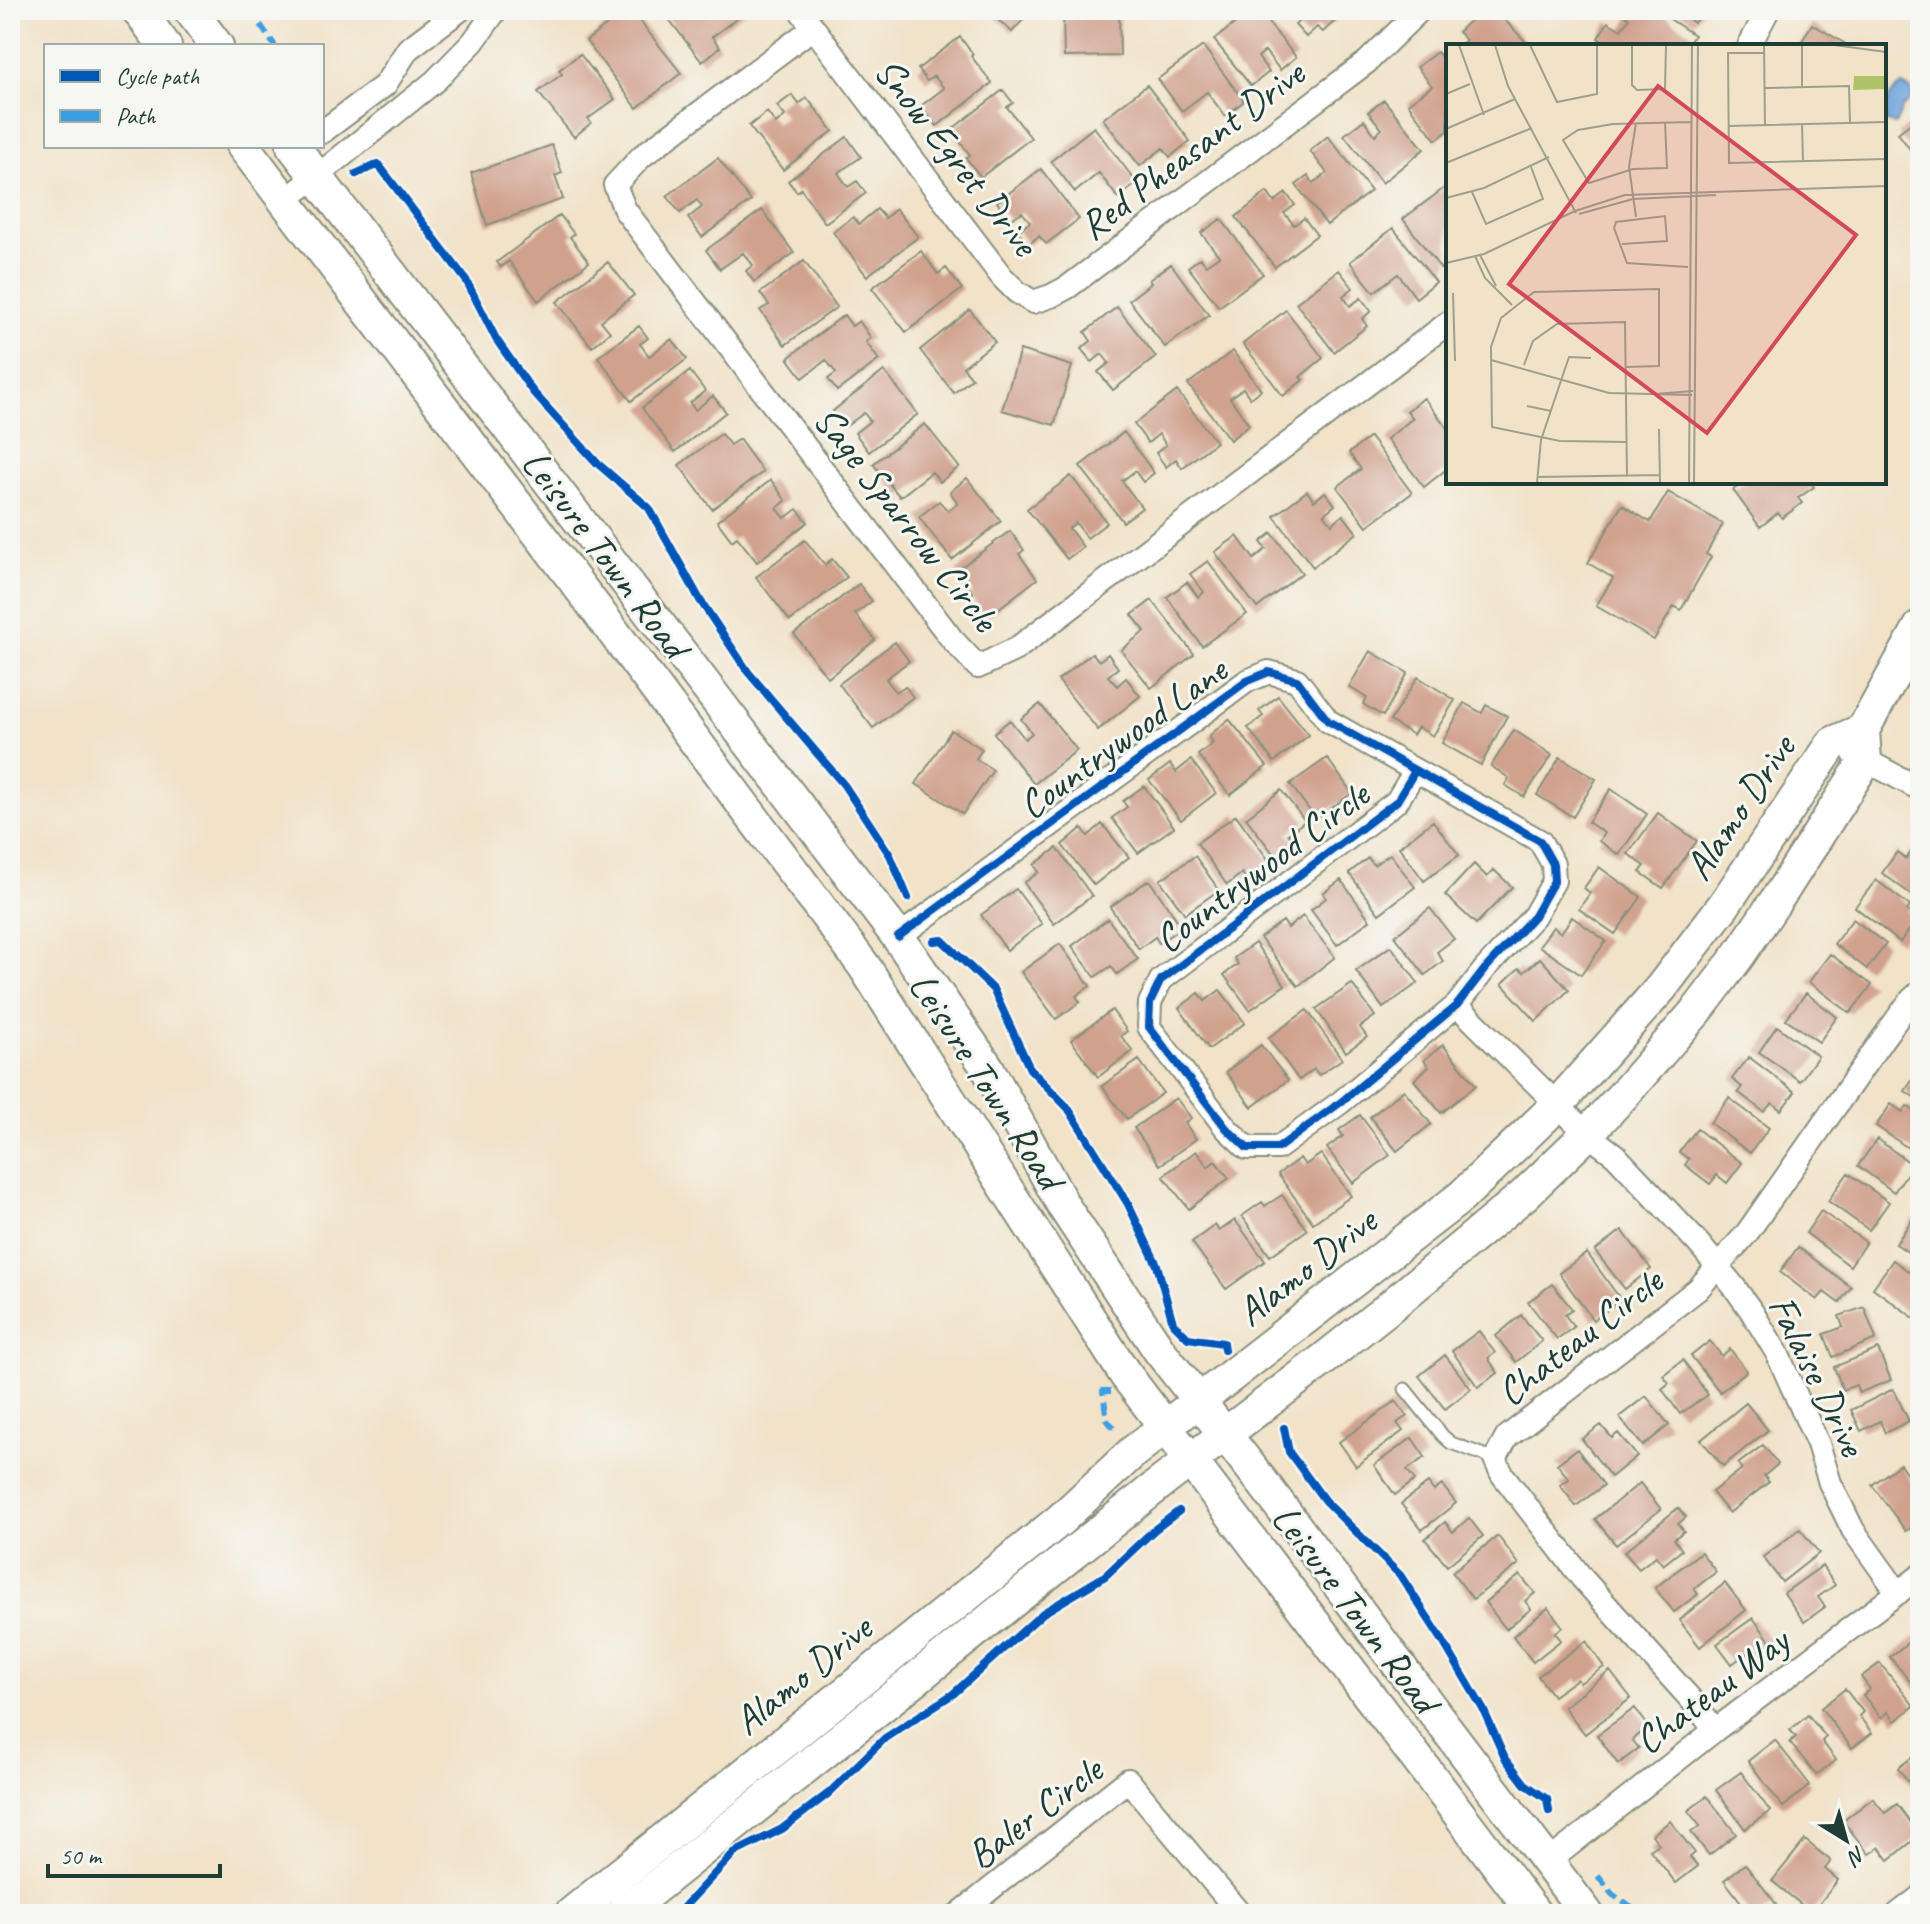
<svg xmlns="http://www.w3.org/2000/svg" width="1930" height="1924" viewBox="0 0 1930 1924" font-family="Caveat,sans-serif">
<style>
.water{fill:#71a4dc;stroke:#487088;stroke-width:2}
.building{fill:#d0a18d}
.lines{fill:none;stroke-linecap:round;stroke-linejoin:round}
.lane-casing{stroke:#88907e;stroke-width:15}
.street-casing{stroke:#88907e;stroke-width:26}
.secondary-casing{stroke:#88907e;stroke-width:36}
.lane{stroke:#fff;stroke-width:11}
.street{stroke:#fff;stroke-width:22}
.secondary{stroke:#fff;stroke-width:32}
.quiet{stroke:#3c9ee2;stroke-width:6;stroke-dasharray:12 6;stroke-linecap:butt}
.cycleway-casing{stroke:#f6f6f2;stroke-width:13}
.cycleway{stroke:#0057b8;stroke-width:8}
.labels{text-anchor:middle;stroke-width:6;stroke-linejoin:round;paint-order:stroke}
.street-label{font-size:40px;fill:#1f3d34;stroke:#f6f6f2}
.inset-road{fill:none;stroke:#9da08d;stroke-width:2}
.view{fill:#d1495b;fill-opacity:0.15;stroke:#d1495b;stroke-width:4}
.inset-edge{fill:none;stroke:#1f3d34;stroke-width:4}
</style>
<rect width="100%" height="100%" fill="#f6f6f2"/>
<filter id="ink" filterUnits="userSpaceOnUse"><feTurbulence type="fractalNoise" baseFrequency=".0125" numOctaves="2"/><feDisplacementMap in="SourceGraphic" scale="16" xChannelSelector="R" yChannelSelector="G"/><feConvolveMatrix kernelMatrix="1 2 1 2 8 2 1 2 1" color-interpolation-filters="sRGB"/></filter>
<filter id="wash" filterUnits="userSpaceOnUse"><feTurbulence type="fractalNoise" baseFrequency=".006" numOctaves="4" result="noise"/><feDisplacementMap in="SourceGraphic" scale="32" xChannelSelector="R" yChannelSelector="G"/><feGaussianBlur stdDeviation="1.8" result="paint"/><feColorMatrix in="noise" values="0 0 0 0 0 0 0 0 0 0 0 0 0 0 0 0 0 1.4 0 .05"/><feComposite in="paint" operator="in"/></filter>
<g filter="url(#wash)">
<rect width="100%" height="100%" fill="#f1e2c8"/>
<path class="water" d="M1902,85L1912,90L1911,100L1903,107L1895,124L1886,122C1884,105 1888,95 1902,85Z"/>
<g id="blocks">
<path class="building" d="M626,10H631L681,73L637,108L586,41Z
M678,10H743L745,12L712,37L720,47L702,62L668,18Z
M987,10H1032L1012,32Z
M1063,10H1079V15L1096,14L1095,10H1119L1120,56L1064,57Z
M1252,10H1258L1296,57L1280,70L1265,51L1258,57L1269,72L1251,86L1214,40Z
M1297,10H1347L1323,32L1317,27L1306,37L1295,25L1304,16Z
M1481,10H1495L1530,46H1460L1466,40L1458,32Z
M1615,10H1656L1694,35L1687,46H1610L1598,38L1608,22L1621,30L1629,18Z
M1677,10H1703L1694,23Z
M1812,24L1849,46H1799Z
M960,37L973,54L971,56L992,83L937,126L921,106L944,88L934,76L927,81L918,69Z
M1203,46L1244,101L1225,116L1207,92L1182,111L1158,79Z
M1437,52L1448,65V131L1436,140L1408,104L1432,86L1417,67Z
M580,54L615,99L588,119L591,123L574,137L538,92L562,74L559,70Z
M1147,85L1190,141L1170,157L1163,148L1140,166L1103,119Z
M1003,90L1013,103L1007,107L1031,138L981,177L966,158L970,155L951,130Z
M792,95L799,104L807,98L833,131L783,170L749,126L767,112L776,124L785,116L777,106Z
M1384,100L1424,149L1382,183L1344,135L1364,120L1375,135L1382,129L1368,112Z
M1920,116V146L1912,152L1898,133Z
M1094,127L1137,183L1118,198L1099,173L1075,192L1051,161Z
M1328,136L1371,191L1327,225L1296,185L1308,176L1313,183L1327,173L1310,151Z
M847,137L861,157L838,173L848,187L857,181L866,193L825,223L801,189L797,192L788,181Z
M552,145L562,173L555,176L563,199L487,225L471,173Z
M718,158L751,201L702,237L688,218L702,207L697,200L680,213L667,196Z
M1041,169L1079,219L1046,244L1039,236L1028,245L1018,231L1030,222L1022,212L1010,220L997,202Z
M1447,186L1448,188V264L1441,269L1403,219Z
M1267,192L1274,202L1286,193L1295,205L1284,213L1294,225L1304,218L1317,235L1275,267L1236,217Z
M877,209L885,218L896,209L918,237L867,276L833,232L853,217L859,224Z
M762,210L794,253L754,282L746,271L753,265L743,253L720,269L706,250Z
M560,215L574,234L570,237L589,262L538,301L509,261L501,267L497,262Z
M1221,219L1263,274L1219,307L1188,267L1200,258L1206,265L1219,256L1201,233Z
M1393,228L1436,282L1416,298L1398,274L1374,292L1350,262Z
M921,251L938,274L946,268L962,289L906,332L872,288Z
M804,261L837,307L785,345L760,310L769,305L760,293Z
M608,262L634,295L601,321L610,332L592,347L557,302Z
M1171,264L1209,315L1165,347L1129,300L1151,283L1149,280Z
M1339,270L1353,288L1343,296L1350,306L1361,298L1371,311L1362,319L1367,326L1334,352L1296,303Z
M1117,307L1156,357L1113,390L1098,372L1109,363L1102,354L1092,362L1081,349L1091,341L1085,332Z
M970,310L995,342L963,367L972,378L954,393L920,350Z
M1286,310L1323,358L1300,377L1303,380L1283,396L1243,344Z
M844,315L852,326L859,321L871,338L866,342L879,360L837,391L828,379L836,373L826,360L803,378L788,358Z
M639,326L648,338L640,344L649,356L672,339L687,359L631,401L598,357Z
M1020,350L1072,366L1054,425L1002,410Z
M1233,351L1261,390L1250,398L1243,388L1230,398L1249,425L1230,440L1188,384Z
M690,371L705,391L690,403L695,410L713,396L726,412L675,452L642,408Z
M884,371L918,414L869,452L855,433L870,421L864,413L845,427L833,411Z
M1177,391L1216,442L1182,468L1176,459L1166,467L1156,453L1166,445L1159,434L1148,443L1134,424Z
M1424,398L1448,429V468L1424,487L1387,439L1413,418L1407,411Z
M925,424L959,467L940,482L932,472L900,497L873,464Z
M1124,432L1154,473L1143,482L1135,471L1122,481L1142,508L1123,522L1080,466Z
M721,434L730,445L739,439L763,472L712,509L679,465Z
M1370,437L1412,493L1367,526L1337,487L1361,469L1349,453Z
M1071,476L1107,523L1087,538L1076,523L1069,528L1083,547L1067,559L1027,509Z
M967,478L1001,521L952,560L919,517L939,501L948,511L958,503L950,492Z
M771,480L786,501L777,508L785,518L797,509L808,522L757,562L737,537L732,541L717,521Z
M1744,482H1810L1814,487L1798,498L1802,503L1782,518L1778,513L1760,527L1733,490Z
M1307,491L1314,501L1325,492L1335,505L1324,514L1332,524L1343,515L1357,533L1313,567L1274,516Z
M1668,492L1723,524L1706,554L1711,557L1681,610L1674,606L1654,640L1596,606L1613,578L1588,563L1622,505L1650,522Z
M1010,531L1024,550L1019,554L1037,579L986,618L970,596L973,593L956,571Z
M1272,533L1302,573L1257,608L1215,552L1237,536L1254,559L1266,549L1261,542Z
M805,540L825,565L832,559L847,577L790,621L756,577Z
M1208,561L1247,614L1202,646L1167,597L1187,582L1198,597L1204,592L1190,574Z
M859,584L872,601L855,614L875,640L828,678L794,634Z
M1152,600L1194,654L1151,688L1121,650L1145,631L1132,615Z
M895,642L909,661L886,679L896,692L905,686L913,697L873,728L839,684Z
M1370,651L1408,673L1383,716L1363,704L1367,698L1349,687Z
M1092,653L1099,661L1108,654L1118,668L1108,676L1117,686L1126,678L1140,696L1098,730L1058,680Z
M1418,677L1455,700L1433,736L1418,727L1413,735L1390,721Z
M1278,696L1309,735L1274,762L1248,728L1263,716L1259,711Z
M1464,703L1482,713L1486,705L1507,716L1481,765L1442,743Z
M1040,704L1077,750L1034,784L994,733L1010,720L1025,739L1032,733L1021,719Z
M1229,719L1267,766L1230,795L1198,755L1213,743L1209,736Z
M951,730L982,749L976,759L993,770L963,814L916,784Z
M1514,730L1552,755L1524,797L1505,785L1509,778L1491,766Z
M1560,757L1596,779L1573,817L1537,795Z
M1327,758L1352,793L1316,819L1290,784Z
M1191,760L1216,793L1181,820L1149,780L1170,764L1176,772Z
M1144,786L1174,827L1138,853L1112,818L1127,807L1123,801Z
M1611,789L1647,814L1619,855L1599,841L1604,833L1588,822Z
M1281,790L1305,821L1288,834L1295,842L1276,857L1246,818Z
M1658,813L1697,841L1663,888L1640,872L1645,866L1628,854Z
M1236,815L1270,862L1246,879L1242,873L1227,885L1197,843Z
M1433,821L1459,855L1424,881L1399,847Z
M1102,824L1129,857L1094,885L1062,845L1082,828L1088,836Z
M1057,848L1092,896L1054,924L1024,883L1039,872L1034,865Z
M1912,851L1920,857V901L1882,873L1897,852L1906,859Z
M1390,854L1415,887L1379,914L1349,873L1368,858L1374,865Z
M1195,856L1219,890L1185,914L1160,880Z
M1474,864L1487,877L1494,870L1512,887L1476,924L1445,895Z
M1599,867L1641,897L1615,934L1579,909L1590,893L1584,888Z
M1149,880L1182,927L1159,943L1155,937L1139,949L1110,907Z
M1341,880L1370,920L1337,945L1311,910L1326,898L1323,893Z
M1876,880L1910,906L1907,911L1918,919L1900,942L1855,907Z
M1016,889L1042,924L1007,950L981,915Z
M1430,908L1454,939L1437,952L1443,961L1425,975L1395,936Z
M1303,916L1335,957L1298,986L1260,938L1283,921L1288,928Z
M1572,917L1606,941L1581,975L1539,946L1553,927L1561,933Z
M1108,919L1138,959L1117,974L1111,966L1095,977L1072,946Z
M1853,919L1886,944L1867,969L1834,944Z
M1255,943L1285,985L1250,1010L1224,975L1238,964L1234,958Z
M1060,944L1090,986L1076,996L1080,1002L1056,1019L1021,972Z
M1391,946L1418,983L1383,1008L1356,971Z
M1830,954L1872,985L1850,1013L1809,982Z
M1540,958L1569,990L1536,1021L1502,984L1519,968L1524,972Z
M1352,984L1375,1016L1360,1027L1367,1037L1346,1052L1316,1009Z
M1220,990L1245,1023L1209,1049L1179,1008L1199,993L1205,1001Z
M1806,993L1837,1017L1819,1042L1786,1019Z
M1112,1010L1127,1031L1121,1036L1133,1051L1098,1077L1071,1040Z
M1307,1010L1342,1059L1319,1075L1314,1069L1299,1080L1268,1038Z
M1777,1026L1818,1056L1800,1081L1759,1052Z
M1261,1045L1288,1080L1252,1107L1226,1072Z
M1443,1045L1476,1085L1441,1113L1414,1080L1429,1067L1424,1060Z
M1749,1057L1795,1092L1781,1110L1772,1103L1764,1112L1738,1092L1742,1087L1732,1079Z
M1139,1060L1163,1093L1127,1119L1102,1086Z
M1920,1068V1101L1905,1091Z
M1404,1090L1431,1124L1397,1151L1370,1117Z
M1176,1098L1191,1118L1185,1123L1196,1139L1160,1165L1134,1128Z
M1729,1098L1769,1128L1750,1153L1710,1123Z
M1891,1104L1903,1112L1907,1106L1920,1115V1156L1876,1126Z
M1360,1115L1390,1155L1353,1183L1327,1148L1343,1136L1339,1130Z
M1697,1129L1742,1163L1727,1183L1717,1175L1710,1184L1685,1165L1689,1159L1679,1152Z
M1877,1139L1913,1165L1894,1192L1858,1166Z
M1196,1151L1208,1167L1215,1161L1229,1178L1189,1209L1163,1176Z
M1321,1154L1351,1196L1313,1223L1278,1174L1300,1158L1305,1165Z
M1848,1173L1889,1202L1869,1230L1828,1201Z
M1282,1195L1307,1230L1270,1256L1242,1216L1262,1202L1265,1206Z
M1821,1211L1866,1242L1850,1266L1806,1233Z
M1913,1218L1920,1223V1260L1896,1244Z
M1235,1220L1265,1261L1226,1289L1192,1242L1215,1225L1219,1231Z
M1622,1230L1651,1269L1625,1289L1595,1251Z
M1798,1247L1851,1287L1839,1303L1824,1292L1817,1300L1780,1272Z
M1587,1253L1621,1300L1593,1320L1559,1273Z
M1893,1260L1920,1280V1309L1914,1318L1873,1288Z
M1552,1284L1572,1309L1565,1315L1574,1327L1557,1339L1528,1302Z
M1864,1307L1876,1339L1833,1357L1824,1334L1843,1327L1839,1316Z
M1521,1315L1542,1341L1516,1362L1496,1336Z
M1479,1331L1495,1353L1488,1358L1498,1373L1478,1387L1452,1351Z
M1710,1341L1722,1356L1730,1349L1747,1371L1720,1392L1691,1356Z
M1878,1349L1891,1380L1859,1393L1856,1385L1843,1390L1834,1367Z
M1445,1355L1471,1389L1445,1409L1419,1376Z
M1683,1360L1708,1395L1680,1414L1662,1389L1669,1383L1663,1375Z
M1893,1389L1909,1421L1885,1433L1880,1421L1861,1431L1851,1410Z
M1646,1396L1669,1425L1643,1446L1619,1417Z
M1396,1401L1407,1416L1397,1423L1403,1431L1356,1466L1339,1442Z
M1746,1403L1768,1430L1723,1466L1701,1440Z
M1601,1425L1612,1438L1618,1433L1637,1456L1611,1477L1582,1439Z
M1412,1438L1425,1457L1407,1470L1415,1480L1395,1495L1374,1465Z
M1763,1445L1778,1464L1764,1476L1769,1482L1729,1513L1712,1492L1742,1469L1738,1464Z
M1577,1449L1604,1485L1576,1506L1560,1485L1569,1479L1557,1464Z
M1920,1450V1472L1910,1458Z
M1900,1464L1920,1492V1521L1906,1531L1872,1485Z
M1428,1483L1434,1491L1442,1485L1456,1503L1422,1530L1401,1504Z
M1640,1483L1661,1509L1616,1545L1595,1519Z
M1678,1508L1686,1517L1678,1524L1684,1531L1674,1539L1682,1550L1663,1565L1656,1556L1639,1569L1624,1552Z
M1469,1518L1483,1536L1447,1566L1425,1539L1445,1522L1453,1532Z
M1800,1529L1819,1553L1782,1582L1763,1557Z
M1498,1536L1519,1564L1473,1599L1452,1572Z
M1701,1552L1716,1572L1694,1589L1698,1594L1674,1612L1655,1588Z
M1822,1566L1835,1585L1818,1597L1825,1607L1804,1622L1784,1593Z
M1520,1575L1535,1593L1525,1601L1531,1609L1506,1629L1485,1602Z
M1725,1583L1746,1610L1700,1647L1679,1620Z
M1548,1608L1563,1627L1555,1633L1561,1640L1533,1662L1513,1636Z
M1753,1618L1774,1646L1753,1661L1747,1653L1732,1664L1717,1644Z
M1916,1636L1920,1641V1694L1890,1657Z
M1586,1641L1604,1667L1580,1683L1577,1679L1553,1696L1538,1676Z
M1880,1663L1914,1706L1895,1721L1888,1712L1881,1718L1863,1695L1870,1689L1861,1677Z
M1610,1671L1631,1698L1585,1734L1564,1707Z
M1845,1689L1863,1712L1859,1716L1872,1733L1852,1748L1821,1708Z
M1635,1708L1649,1727L1632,1740L1639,1748L1618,1764L1597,1735Z
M1808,1715L1826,1737L1822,1741L1836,1760L1816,1775L1790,1742L1796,1737L1790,1730Z
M1775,1740L1810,1785L1783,1807L1748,1761Z
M1920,1751V1797L1898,1768Z
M1741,1772L1770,1811L1745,1829L1716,1790Z
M1707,1796L1736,1834L1709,1855L1691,1832L1700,1826L1688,1811Z
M1873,1798L1885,1813L1897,1804L1920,1835L1889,1860L1879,1847L1869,1854L1843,1821Z
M1670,1821L1695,1853L1690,1857L1698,1866L1676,1883L1650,1850L1659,1844L1652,1835Z
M1805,1840L1831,1861L1825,1869L1838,1880L1812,1913L1772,1881Z
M1745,1864L1776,1904L1761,1914H1750L1724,1880Z"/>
</g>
</g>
<g filter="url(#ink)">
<use href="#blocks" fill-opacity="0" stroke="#88907e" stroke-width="2"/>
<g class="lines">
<defs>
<path id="lane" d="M1405,1389L1443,1436L1451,1443L1495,1459"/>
<path id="street" d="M800,10L1002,277L1017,292L1033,302L1051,296L1068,287L1367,62L1420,10
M813,28L642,156L615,185L625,210L951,638L978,667L1016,649L1448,323
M1749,46L1768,10
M322,132L385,85L408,49L460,10
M285,200L316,177L435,81L473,42L496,10
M1854,754L1920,789
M898,937L1247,681L1269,672L1297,680L1328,721L1540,841L1553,864L1554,881L1534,916L1485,969L1457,1005L1341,1102L1278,1148H1247L1226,1128L1149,1027L1150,1003L1161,980L1397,801L1415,771
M1457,1005L1587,1134L1615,1155L1699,1244L1735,1288L1752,1312L1777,1353L1818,1444L1830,1483L1853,1530L1898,1593
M1715,1730L1695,1704L1582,1578L1502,1474L1495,1459L1507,1437L1698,1289L1747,1233L1884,1037L1910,1001L1920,992
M1548,1862L1715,1730L1920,1576
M959,1914L1128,1780L1240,1914
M1898,1914L1920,1897"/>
<path id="secondary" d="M138,10L165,46
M190,10L217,46
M243,146L597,610L864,966L1125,1374L1535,1914
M293,146L898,937L987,1067L1064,1207L1159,1350L1266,1487L1439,1719L1587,1914
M571,1914L1060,1520L1133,1452L1461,1197L1558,1104L1661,988L1724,905L1833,743L1863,730
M622,1914L1158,1485L1319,1363L1387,1309L1524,1195L1587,1134L1625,1093L1699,1008L1739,955L1785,887L1865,761L1863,730L1920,627"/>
</defs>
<use href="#lane" class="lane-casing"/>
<use href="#street" class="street-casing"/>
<use href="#secondary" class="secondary-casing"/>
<use href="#lane" class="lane"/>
<use href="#street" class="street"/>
<use href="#secondary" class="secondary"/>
<path class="quiet" d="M250,10L275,46
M1111,1391H1103L1107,1421L1115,1428
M1598,1876L1612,1894L1640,1914"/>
<defs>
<path id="cycleway" d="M356,174L378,164L466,280L496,339L533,392L597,463L649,508L700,600L748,672L844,785L890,855L908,898
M898,937L1247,681L1269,672L1297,680L1328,721L1540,841L1553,864L1554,881L1534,916L1485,969L1457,1005L1341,1102L1278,1148H1247L1226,1128L1149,1027L1150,1003L1161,980L1397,801L1415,771
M934,941L942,940L993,989L1030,1069L1068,1108L1128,1204L1157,1265L1173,1323L1188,1338L1223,1343L1224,1350
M1284,1428L1289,1452L1325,1501L1400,1575L1441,1638L1483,1709L1505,1758L1525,1784L1547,1799L1549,1811
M675,1914L681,1910L734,1853L782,1829L829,1793L885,1738L953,1694L1043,1613L1105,1576L1154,1530L1179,1511"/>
</defs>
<use href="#cycleway" class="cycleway-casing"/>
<use href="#cycleway" class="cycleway"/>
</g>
</g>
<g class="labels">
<g class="street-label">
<text transform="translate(1191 149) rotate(-37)" y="14">Red Pheasant Drive</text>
<text transform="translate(957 156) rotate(52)" y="14">Snow Egret Drive</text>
<text transform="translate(907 518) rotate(52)" y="14">Sage Sparrow Circle</text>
<text transform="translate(606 553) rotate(53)" y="14">Leisure Town Road</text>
<text transform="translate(1122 737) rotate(-36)" y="14">Countrywood Lane</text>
<text transform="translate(1739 807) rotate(-56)" y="14">Alamo Drive</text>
<text transform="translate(1261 866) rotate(-37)" y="14">Countrywood Circle</text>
<text transform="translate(987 1080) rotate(57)" y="14">Leisure Town Road</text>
<text transform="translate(1306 1266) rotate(-38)" y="14">Alamo Drive</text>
<text transform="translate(1579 1336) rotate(-38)" y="14">Chateau Circle</text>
<text transform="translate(1818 1375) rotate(64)" y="14">Falaise Drive</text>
<text transform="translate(1356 1608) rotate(53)" y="14">Leisure Town Road</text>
<text transform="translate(802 1674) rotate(-39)" y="14">Alamo Drive</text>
<text transform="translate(1711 1690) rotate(-37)" y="14">Chateau Way</text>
<text transform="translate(1034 1812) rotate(-37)" y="14">Baler Circle</text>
</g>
</g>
<g transform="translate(1446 44)">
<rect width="440" height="440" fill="#f1e2c8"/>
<path d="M408,32H440V45L407,46Z" fill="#afc469"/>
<path class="inset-road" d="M13,1L38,71M49,1L62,42L130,169M84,1L111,58L151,50V1M186,1V41L191,46L219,45L220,1M318,1L319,81M388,1L440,8M318,9H282L283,119L440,115M356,43V1M319,44L403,42L404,79M0,50L24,40M219,79L221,124L187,125L143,139L117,96L132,86L167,80L245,78M356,80L357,117M282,82L440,78M0,85L69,55M0,119L86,84M26,148L40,180L97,155L85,123M0,154L38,144L103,113M133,170L187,155L270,151M190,173L183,123L190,79M176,200L221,197L219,172L170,178L168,184L181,219L242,223M34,211L50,242M29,212L39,234L66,261M0,219L38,210L129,167L179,151L440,142M7,249L9,317M45,316L163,349L246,351M78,321L87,297L111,280L179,278L181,431M180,323L213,322V245L88,248L55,274L45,303L46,383L114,397L181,398M209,350L247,347M81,362L105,367M213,385L214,439M91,433L214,431M91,439L95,396L123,313L145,314M243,439L246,1M248,439L252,1"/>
<path class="view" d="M212,42L410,191L261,389L63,240Z"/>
<rect width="440" height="440" class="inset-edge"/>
</g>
<rect width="1930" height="1924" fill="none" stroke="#f6f6f2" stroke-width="40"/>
<rect x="44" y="44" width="280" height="104" fill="#f6f6f2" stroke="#a0aca6" stroke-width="2"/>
<rect x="60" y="70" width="40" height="12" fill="#0057b8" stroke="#a0aca6" stroke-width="2"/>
<text x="116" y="84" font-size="24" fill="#1f3d34">Cycle path</text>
<rect x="60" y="110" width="40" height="12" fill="#3c9ee2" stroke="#a0aca6" stroke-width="2"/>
<text x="116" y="124" font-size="24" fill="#1f3d34">Path</text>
<g transform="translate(1846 1840) rotate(143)" stroke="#f6f6f2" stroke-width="6" paint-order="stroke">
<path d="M0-6L14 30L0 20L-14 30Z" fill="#1f3d34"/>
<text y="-12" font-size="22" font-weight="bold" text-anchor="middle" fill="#1f3d34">N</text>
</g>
<path d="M48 1864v12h172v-12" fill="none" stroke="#1f3d34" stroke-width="4"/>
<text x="60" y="1864" font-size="24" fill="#1f3d34" stroke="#f6f6f2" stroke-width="6" paint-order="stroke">50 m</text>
</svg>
